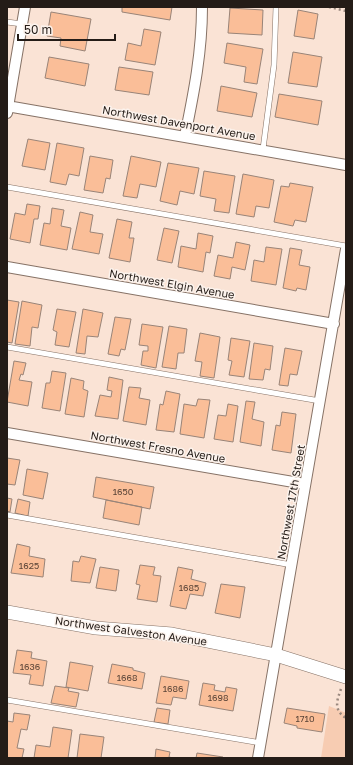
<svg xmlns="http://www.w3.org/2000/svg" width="353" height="765" viewBox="0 0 353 765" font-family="'Golos Text',sans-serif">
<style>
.green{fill:#f7ccb2}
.building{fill:#fabe98;stroke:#998478}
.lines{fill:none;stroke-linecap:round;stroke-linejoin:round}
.service-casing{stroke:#867266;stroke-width:6}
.minor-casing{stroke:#867266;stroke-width:12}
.tertiary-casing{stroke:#867266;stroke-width:14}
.path{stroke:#99887e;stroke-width:2.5;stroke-dasharray:2 3;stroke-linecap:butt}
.service{stroke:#fff;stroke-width:5}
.minor{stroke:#fff;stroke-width:10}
.tertiary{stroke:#fff;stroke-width:13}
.labels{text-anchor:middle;stroke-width:3;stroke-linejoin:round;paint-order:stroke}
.number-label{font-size:9px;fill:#5a4437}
.street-label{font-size:11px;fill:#241c17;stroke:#fcf3ed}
</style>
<rect width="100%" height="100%" fill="#fae3d5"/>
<path class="green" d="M329,706L346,713V758H321Z"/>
<path class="building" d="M122,7H172L170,20L122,12Z
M230,8L263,10L262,35L228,33Z
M298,10L318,14L314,39L294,36Z
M51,12L91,19L85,51L60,46L61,38L47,36Z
M144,29L161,32L155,65L125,60L128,43L141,46Z
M227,43L263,49L257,84L244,82L246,67L224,63Z
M293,52L322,57L317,87L288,83Z
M49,57L89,64L85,86L45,78Z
M119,67L153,72L149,95L115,90Z
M221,86L257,93L252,117L217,111Z
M279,94L322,101L318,125L275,117Z
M28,139L50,143L45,170L22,166Z
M57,143L84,148L79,176L69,174L66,185L50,182Z
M90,156L113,160L110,179L106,178L103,193L84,190Z
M131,156L161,162L156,187L140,184L137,198L123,196Z
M168,163L199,168L194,194L180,191L177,205L160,201Z
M204,171L235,176L229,213L214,211L216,199L200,196Z
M243,174L274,180L269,208L256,206L254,217L236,214Z
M290,183L313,187L306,222L295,220L293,226L274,222L281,186L289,187Z
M27,204L40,206L38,219H34L30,243L10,239L15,213L25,215Z
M52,208L64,210L61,226L71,228L67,250L40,245L44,223L50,224Z
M80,212L93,215L90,232L103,234L99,254L72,249Z
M117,219L132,222L129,238H134L130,262L109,258Z
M164,228L179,231L172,263L157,260Z
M198,233L213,236L210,253L206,252L203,272L178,267L181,246L196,249Z
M236,242L250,245L245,270L232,267L230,279L214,276L218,255L233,258Z
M266,247L282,249L276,285L251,281L254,260L264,262Z
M290,248L302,250L299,265L310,267L306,290L297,288L296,291L283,288Z
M7,300L19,302L12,343L7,342Z
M22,301L42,305L38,328L32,327L30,346L15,344Z
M57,309L76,312L69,347L55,345L57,332L53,330Z
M83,309L103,313L98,337L87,336L85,354L76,353Z
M115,317L131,319L125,350L121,349L119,356L108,354Z
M142,324L163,327L156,368L141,365L143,351H148V346L139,345Z
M169,326L187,329L184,353H178L176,369L162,367Z
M200,333L220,337L214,378L200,376L202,362L195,361Z
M231,338L250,341L244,377L229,375L232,361L228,360Z
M254,343L273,346L270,370L265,369L263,380L249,379Z
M285,348L302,351L297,375L290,374L288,386L279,385Z
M14,361L26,363L23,375L21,374L19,380L32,382L28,406L7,402Z
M52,371L66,373L60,411L42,408L46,383H50Z
M109,377L123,380L118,419L95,416L100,395L111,397L112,391L107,390Z
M71,378L84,381L83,389L88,391L84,417L65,414Z
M129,387L141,388L139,398L150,400L146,425L123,421Z
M166,391L180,394L174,432L156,430L160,404L163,405Z
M198,399L210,400L204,438L180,434L184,404L196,406Z
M246,401L255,402L252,419L264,422L261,446L240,442Z
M228,404L238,406L233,442L214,439L218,415L226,416Z
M282,412L296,414L291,453L272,450L276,425L280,426Z
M7,458L20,460L15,485L7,484Z
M27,469L48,473L43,499L23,495Z
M96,477L154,487L150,509L93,497Z
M7,498L12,499L10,512L7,511Z
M18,499L30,502L28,516L15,513Z
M106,500L142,507L139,525L103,518Z
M17,544L30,547L29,556L45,559L43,577L11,573Z
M81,556L96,559L90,583L71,581L73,561L79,562Z
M140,565L155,567L153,575L161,576L157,602L137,599L140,585L136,584Z
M100,567L119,570L116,591L96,588Z
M178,567L193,570L191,579L206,583L203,596L190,594L186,609L170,606Z
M221,584L245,587L240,618L215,613Z
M17,650L32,652L31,658L47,661L43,686L29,684L31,675L13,673Z
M70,662L93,666L88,691L66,687Z
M112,664L133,668V670L145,673L142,689L108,683Z
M161,676L189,681L186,699L173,697L171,705L156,703Z
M203,683L215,685L214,690L225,692L226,687L237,689L233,711L199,705Z
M55,686L69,688L68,691L79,693L76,707L51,703Z
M157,708L170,710L168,724L154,722Z
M287,708L325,714L322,732L297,728V726L284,723Z
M14,713L30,715L27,730L21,729L17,748L24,749L22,758H7V721L13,722Z
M53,727L72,730L68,758H34L36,745L50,747Z
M80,734L104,737L101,758H77Z
M156,749L170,752L169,757L173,758H155Z
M197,753L223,757V758H196Z"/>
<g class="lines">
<defs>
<path id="service" d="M7,22L22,24
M263,149L274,65L276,7
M7,187L346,246
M7,347L320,401
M7,515L292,565
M7,700L261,743"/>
<path id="minor" d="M7,106L346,165
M7,113L25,7
M185,136C194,92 202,52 202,7
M7,267L334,324
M7,433L305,484
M258,758L346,249"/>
<path id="tertiary" d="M7,612L96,628L172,634L276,655L346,677"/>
</defs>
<use href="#service" class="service-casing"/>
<use href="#minor" class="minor-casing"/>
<use href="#tertiary" class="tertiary-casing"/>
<path class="path" d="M329,7L346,11
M341,689C337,700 333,710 346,718"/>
<use href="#service" class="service"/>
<use href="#minor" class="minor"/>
<use href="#tertiary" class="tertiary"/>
</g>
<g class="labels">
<g class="number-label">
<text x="123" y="495">1650</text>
<text x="29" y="569">1625</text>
<text x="189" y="591">1685</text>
<text x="30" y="670">1636</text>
<text x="127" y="681">1668</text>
<text x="173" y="692">1686</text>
<text x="218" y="701">1698</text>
<text x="305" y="722">1710</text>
</g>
<g class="street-label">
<text transform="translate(179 123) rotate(10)" y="4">Northwest Davenport Avenue</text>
<text transform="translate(172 284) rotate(10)" y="4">Northwest Elgin Avenue</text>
<text transform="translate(158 447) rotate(10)" y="4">Northwest Fresno Avenue</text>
<text transform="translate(291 502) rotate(-80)" y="4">Northwest 17th Street</text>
<text transform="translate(131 631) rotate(8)" y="4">Northwest Galveston Avenue</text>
</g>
</g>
<rect width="353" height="765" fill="none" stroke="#241c17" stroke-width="16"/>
<path d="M18 34v6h97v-6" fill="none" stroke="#241c17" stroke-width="2"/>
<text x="24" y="34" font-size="12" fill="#241c17" stroke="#fcf3ed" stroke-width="3" paint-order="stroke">50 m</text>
</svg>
